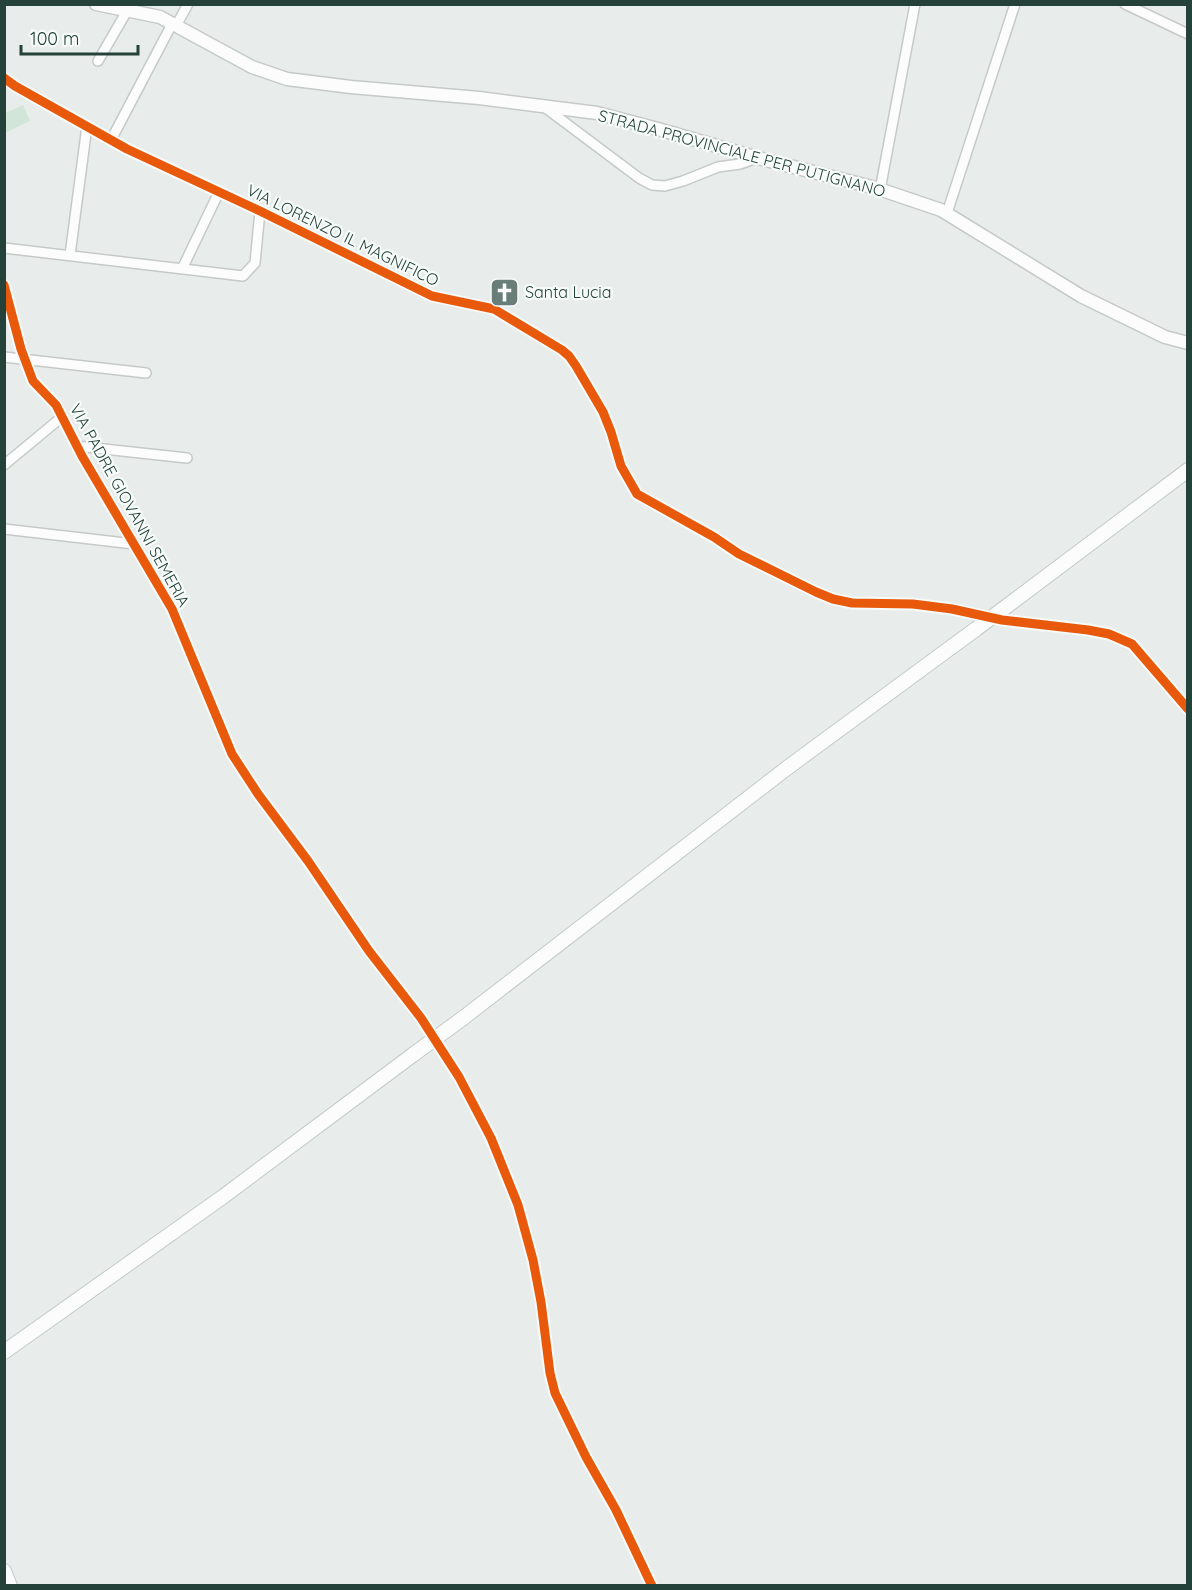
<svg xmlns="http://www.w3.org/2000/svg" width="1192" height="1590" viewBox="0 0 1192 1590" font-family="Quicksand,sans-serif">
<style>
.green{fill:#d1e6d8}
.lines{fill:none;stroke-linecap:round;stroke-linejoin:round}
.minor-casing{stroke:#c5cac8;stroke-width:12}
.tertiary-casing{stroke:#c5cac8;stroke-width:15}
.secondary-casing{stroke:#c3cbc8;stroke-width:16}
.minor{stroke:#fcfcfc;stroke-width:9}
.tertiary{stroke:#fcfcfc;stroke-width:12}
.secondary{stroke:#fcfcfc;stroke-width:14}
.secondary-bridge-casing{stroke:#c3cbc8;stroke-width:16;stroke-linecap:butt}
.secondary-bridge{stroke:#fcfcfc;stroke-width:14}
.cycleway-casing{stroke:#f7fbf9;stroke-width:13}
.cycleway{stroke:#e8590c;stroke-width:9}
.labels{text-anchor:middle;stroke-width:4.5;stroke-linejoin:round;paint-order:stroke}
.street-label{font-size:16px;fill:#24423a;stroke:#f7fbf9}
.poi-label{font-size:16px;fill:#24423a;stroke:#f7fbf9;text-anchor:start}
</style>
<rect width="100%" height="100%" fill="#e8edeb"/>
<path class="green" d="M23,105L30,121L5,133V113Z"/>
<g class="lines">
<defs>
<path id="minor" d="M1125,4L1188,34
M176,26L188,4
M98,61L127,11
M4,78L15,86L127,149L260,211L432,296L494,309L562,350L569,356L576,366L603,412L611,432L621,466L637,494L714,537L739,554L816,592L833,599L852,603L913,604L952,609L1002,620L1088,630L1109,634L1132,644L1188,709
M543,106L639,178L652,185L665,186L683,181L718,167L740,164L757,158
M111,140L172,24
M880,190L915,4
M947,213L1015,4
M4,248L243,276L255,263L260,211
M70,255L87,126
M182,269L219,192
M4,285L21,349L33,381L56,405L82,456L172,609L232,754L258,794L308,861L369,951L421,1018L459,1077L491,1138L518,1205L533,1260L541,1302L550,1373L555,1393L586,1457L616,1510L652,1586
M4,357L146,373
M76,446L187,458
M4,465L62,417
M4,529L134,544"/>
<path id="tertiary" d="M96,4L160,17L252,67L287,79L351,87L479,98L597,113L658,129L758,158L876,188L941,210L1081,296L1165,337L1188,343"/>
<path id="secondary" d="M1007,606L1188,470
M463,1018L787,768L976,629
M4,1352L224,1196L414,1054
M4,1571L10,1586"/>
</defs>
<use href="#minor" class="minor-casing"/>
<use href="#tertiary" class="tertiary-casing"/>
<use href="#secondary" class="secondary-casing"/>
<use href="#minor" class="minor"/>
<use href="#tertiary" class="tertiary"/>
<use href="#secondary" class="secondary"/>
<defs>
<path id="secondary-bridge" d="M976,629L1007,606
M414,1054L463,1018"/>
</defs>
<use href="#secondary-bridge" class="secondary-bridge-casing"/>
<use href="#secondary-bridge" class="secondary-bridge"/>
<defs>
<path id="cycleway" d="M4,78L15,86L127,149L260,211L432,296L494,309L562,350L569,356L576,366L603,412L611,432L621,466L637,494L714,537L739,554L816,592L833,599L852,603L913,604L952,609L1002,620L1088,630L1109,634L1132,644L1188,709
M4,285L21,349L33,381L56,405L82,456L172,609L232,754L258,794L308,861L369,951L421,1018L459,1077L491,1138L518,1205L533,1260L541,1302L550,1373L555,1393L586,1457L616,1510L652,1586"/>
</defs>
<use href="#cycleway" class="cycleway-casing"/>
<use href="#cycleway" class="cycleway"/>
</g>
<defs>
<symbol id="church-square" viewBox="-11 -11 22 22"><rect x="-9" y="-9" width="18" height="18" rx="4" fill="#697e78" stroke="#f7fbf9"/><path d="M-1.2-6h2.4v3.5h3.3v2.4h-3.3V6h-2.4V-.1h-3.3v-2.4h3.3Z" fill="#fff"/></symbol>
</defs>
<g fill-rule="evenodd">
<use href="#church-square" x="488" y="276" width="33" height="33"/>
</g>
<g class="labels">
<g class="street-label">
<text transform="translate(742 153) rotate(15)" y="6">STRADA PROVINCIALE PER PUTIGNANO</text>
<text transform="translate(343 235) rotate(26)" y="6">VIA LORENZO IL MAGNIFICO</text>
<text transform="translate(130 505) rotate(61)" y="6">VIA PADRE GIOVANNI SEMERIA</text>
</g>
<g class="poi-label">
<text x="525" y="298">Santa Lucia</text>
</g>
</g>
<rect width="1192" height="1590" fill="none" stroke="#24423a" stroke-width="12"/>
<path d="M21 45v9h117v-9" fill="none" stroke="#24423a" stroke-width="3"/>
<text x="30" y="45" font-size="18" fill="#24423a" stroke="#f7fbf9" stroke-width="4.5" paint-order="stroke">100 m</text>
</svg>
